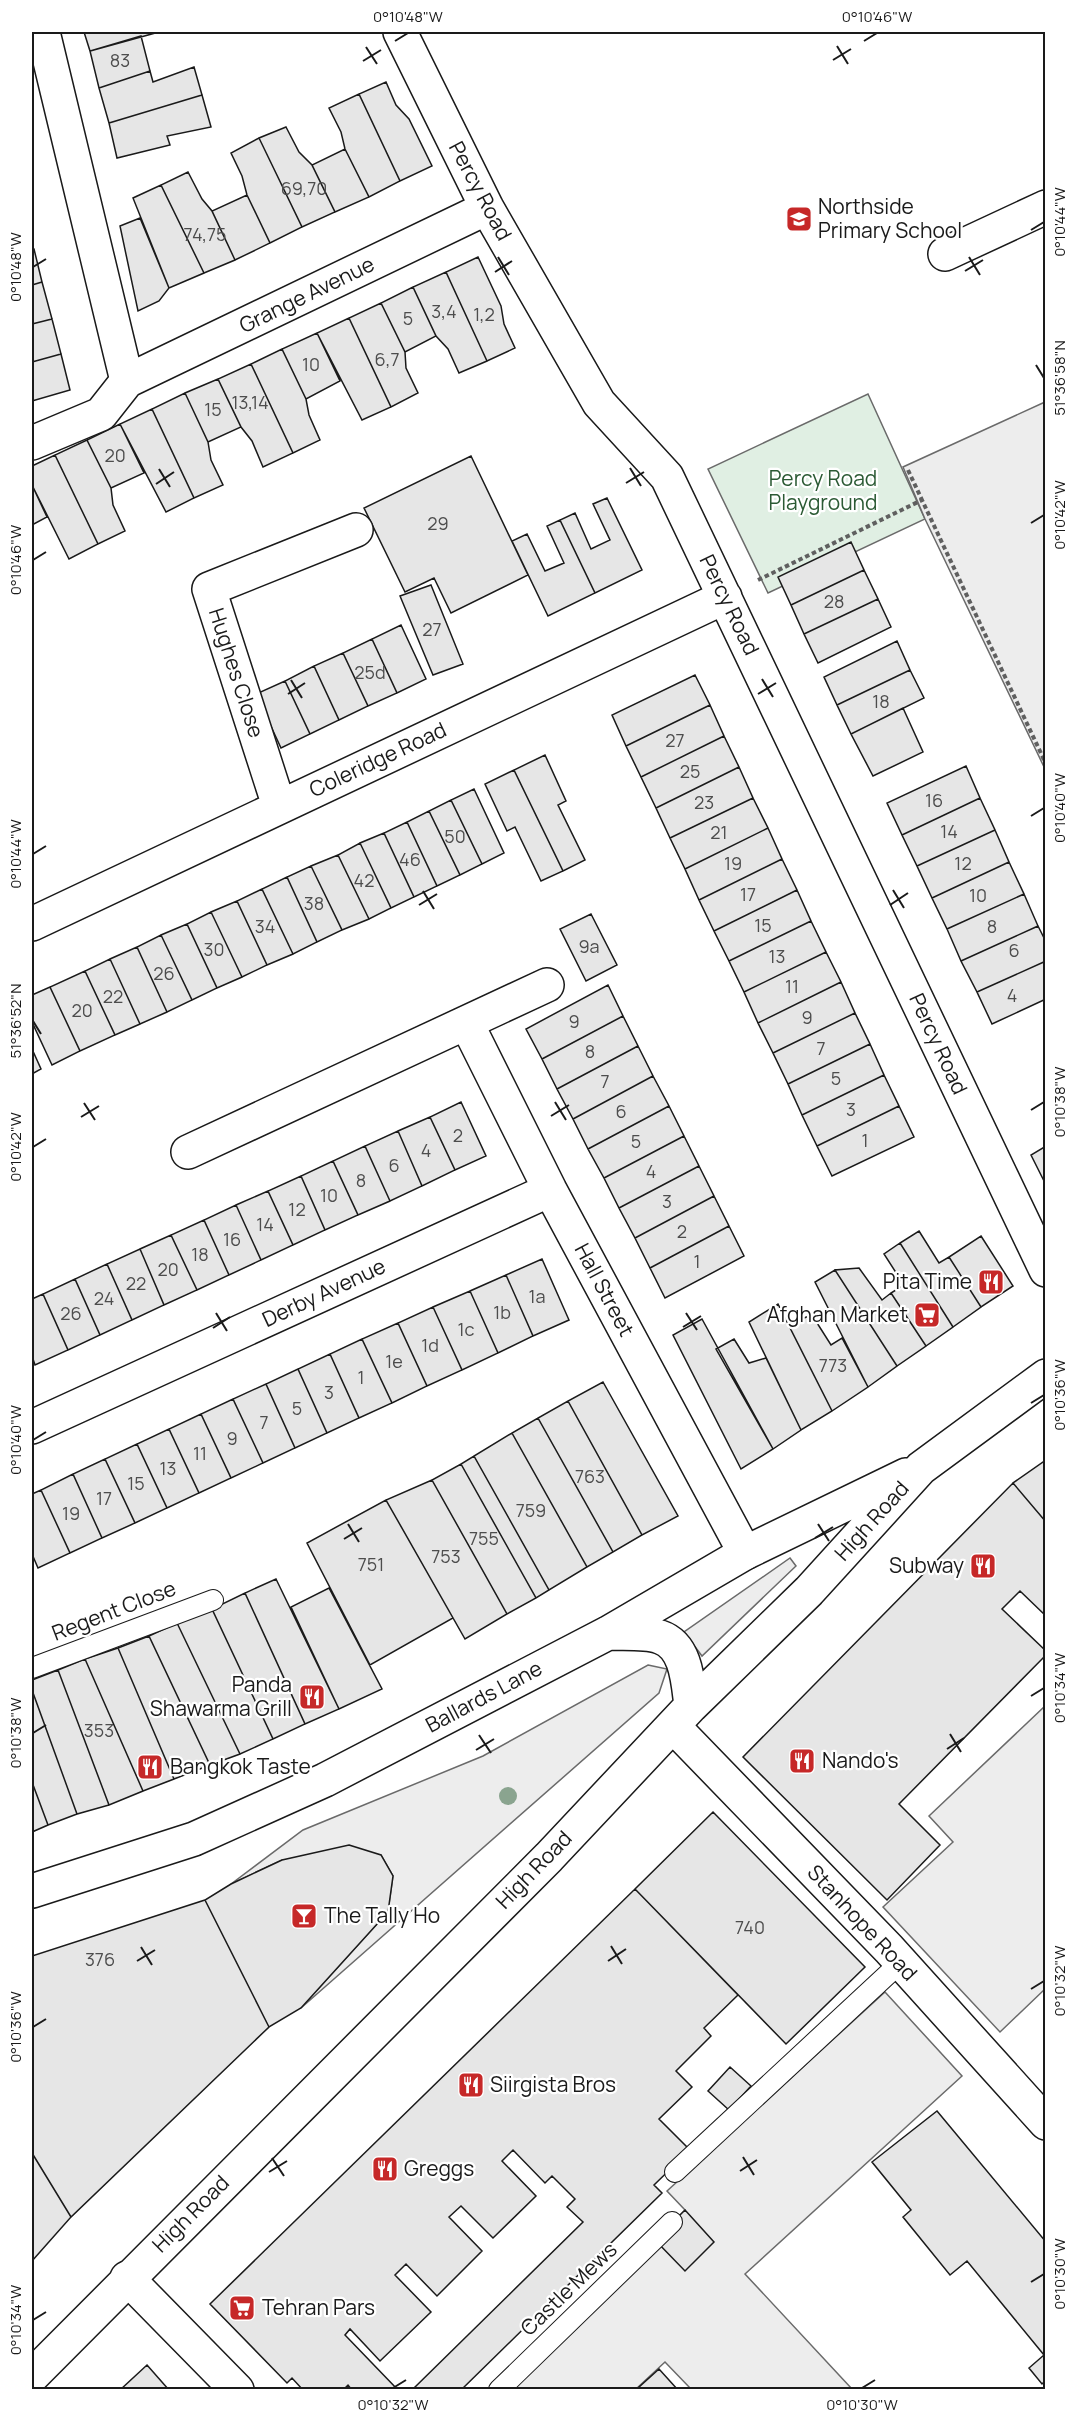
<svg xmlns="http://www.w3.org/2000/svg" width="1077" height="2421" viewBox="0 0 1077 2421" font-family="Manrope,sans-serif">
<style>
.green{fill:#e0efe3;stroke:#6a6a6a;stroke-width:1.5}
.parking{fill:#ededed;stroke:#6a6a6a;stroke-width:1.5}
.building{fill:#e6e6e6;stroke:#1a1a1a;stroke-width:1.5}
.lines{fill:none;stroke-linecap:round;stroke-linejoin:round}
.lane-casing{stroke:#1a1a1a;stroke-width:22}
.street-casing{stroke:#1a1a1a;stroke-width:36}
.primary-casing{stroke:#1a1a1a;stroke-width:36}
.path{stroke:#5f5f5f;stroke-width:4;stroke-dasharray:4.5 3;stroke-linecap:butt}
.lane{stroke:#fff;stroke-width:20}
.street{stroke:#fff;stroke-width:33}
.primary{stroke:#fff;stroke-width:33}
.tree{fill:#8aa48f}
.ticks{fill:none;stroke:#1a1a1a;stroke-width:2}
.labels{text-anchor:middle;stroke-width:4.5;stroke-linejoin:round;paint-order:stroke}
.number-label{font-size:18px;fill:#4d4d4d}
.street-label{font-size:21px;fill:#1a1a1a;stroke:#fff}
.poi-label{font-size:21px;fill:#1a1a1a;stroke:#fff;text-anchor:start}
.park-label{font-size:21px;fill:#2b5a34;stroke:#fff}
.neatline{fill:none;stroke:#1a1a1a;stroke-width:2}
.ticks-label{font-size:15px;text-anchor:middle;fill:#1a1a1a}
</style>
<rect width="100%" height="100%" fill="#fff"/>
<path class="green" d="M868,394L925,519L768,593L708,469Z"/>
<path class="parking" d="M1045,402V769L925,519L903,467Z
M790,1558L796,1566L702,1656L684,1632Z
M648,1665L667,1669L659,1693L301,2008L388,1912L393,1876L381,1855L282,1860L231,1884L303,1830L483,1756Z
M1045,1706V1989L1000,2032L883,1907L953,1842L929,1816Z
M885,1992L962,2076L745,2274L852,2389H691L665,2362L636,2389L504,2390L685,2210L667,2191Z"/>
<path class="building" d="M84,32H159L90,51Z
M141,36L150,71L99,88L90,51Z
M194,67L202,95L109,123L99,88L150,71L153,82Z
M386,82L396,105L409,119L432,166L400,181L359,94Z
M359,94L400,181L369,197L345,149L341,132L329,108Z
M202,95L211,127L167,136L170,145L117,158L109,123Z
M286,127L299,152L312,165L335,212L302,227L259,138Z
M259,138L302,227L270,243L247,195L242,176L231,153Z
M345,149L369,197L335,212L312,165Z
M188,172L202,199L212,211L235,260L204,273L161,185Z
M161,185L204,273L169,288L133,198Z
M247,195L270,243L235,260L212,211Z
M140,218L169,288L159,301L138,311L120,226Z
M32,249H34L42,282L32,285Z
M478,257L501,306L504,324L515,348L487,361L446,272Z
M446,272L487,361L459,373L448,349L436,336L413,287Z
M42,282L52,319L32,324V285Z
M413,287L436,336L405,352L381,303Z
M381,303L405,352L406,368L418,393L391,407L349,318Z
M349,318L391,407L362,420L317,333Z
M52,319L61,354L32,362V324Z
M317,333L340,381L306,399L282,349Z
M282,349L306,399L309,415L320,440L293,453L251,364Z
M61,354L70,390L32,401V362Z
M251,364L293,453L263,467L252,441L241,427L218,379Z
M218,379L241,427L208,442L185,393Z
M185,393L208,442L211,460L223,485L194,498L152,409Z
M152,409L194,498L166,512L120,424Z
M120,424L144,473L111,488L87,440Z
M87,440L111,488L113,505L125,531L98,544L55,455Z
M55,455L98,544L69,559L32,485V466Z
M471,456L528,575L451,613L434,578L405,592L364,508Z
M32,485L47,517L32,525Z
M607,498L642,570L595,593L560,520L575,513L591,549L610,540L593,504Z
M560,520L595,593L548,616L512,541L527,534L545,571L564,563L547,526Z
M851,542L864,570L791,605L778,577Z
M864,570L878,599L804,634L791,605Z
M431,585L463,664L433,675L400,596Z
M878,599L891,627L818,663L804,634Z
M401,625L426,679L397,693L372,639Z
M372,639L397,693L368,706L343,653Z
M897,641L910,670L837,705L824,677Z
M343,653L368,706L339,720L314,666Z
M314,666L339,720L310,734L285,681Z
M910,670L924,698L851,734L837,705Z
M695,675L710,705L626,746L612,715Z
M285,681L310,734L281,748L256,694Z
M710,705L724,736L641,777L626,746Z
M903,708L923,752L873,776L851,734Z
M724,736L739,767L656,808L641,777Z
M545,755L566,801L558,805L585,860L563,871L514,770Z
M966,766L980,798L902,835L887,803Z
M739,767L753,798L670,838L656,808Z
M514,770L563,871L541,881L515,827L507,831L485,784Z
M474,789L504,853L482,864L451,800Z
M753,798L768,828L685,869L670,838Z
M980,798L995,830L917,866L902,835Z
M451,800L482,864L460,875L429,811Z
M429,811L460,875L437,886L407,822Z
M407,822L437,886L414,897L384,833Z
M768,828L782,859L699,900L685,869Z
M995,830L1009,862L932,898L917,866Z
M384,833L414,897L391,908L360,843Z
M360,843L391,908L369,919L338,855Z
M338,855L369,919L342,930L311,866Z
M782,859L797,890L714,931L699,900Z
M1009,862L1024,894L947,929L932,898Z
M311,866L342,930L317,942L287,877Z
M287,877L317,942L293,954L262,889Z
M262,889L293,954L267,965L237,901Z
M797,890L811,921L729,961L714,931Z
M1024,894L1038,926L961,961L947,929Z
M237,901L267,965L242,977L211,912Z
M211,912L242,977L217,988L187,924Z
M591,914L617,965L586,981L560,929Z
M811,921L826,952L744,992L729,961Z
M187,924L217,988L192,1000L161,935Z
M1038,926L1046,942V961L977,992L961,961Z
M161,935L192,1000L167,1012L137,947Z
M137,947L167,1012L140,1024L110,959Z
M826,952L841,982L758,1023L744,992Z
M110,959L140,1024L115,1035L85,971Z
M1046,961V999L992,1024L977,992Z
M85,971L115,1035L80,1051L50,987Z
M841,982L855,1013L773,1053L758,1023Z
M608,985L623,1016L542,1059L526,1029Z
M50,987L80,1051L52,1065L32,1022V995Z
M855,1013L870,1044L788,1084L773,1053Z
M623,1016L638,1046L557,1089L542,1059Z
M870,1044L884,1075L802,1115L788,1084Z
M638,1046L653,1076L573,1119L557,1089Z
M32,1049L41,1069L32,1074Z
M884,1075L899,1106L817,1146L802,1115Z
M653,1076L669,1106L588,1149L573,1119Z
M461,1102L486,1156L455,1170L430,1117Z
M669,1106L684,1136L604,1178L588,1149Z
M899,1106L914,1137L832,1176L817,1146Z
M430,1117L455,1170L422,1186L398,1131Z
M398,1131L422,1186L390,1201L365,1146Z
M684,1136L699,1166L619,1208L604,1178Z
M365,1146L390,1201L358,1215L333,1161Z
M1046,1146V1185L1031,1155Z
M333,1161L358,1215L325,1230L301,1176Z
M699,1166L714,1196L635,1238L619,1208Z
M301,1176L325,1230L293,1245L268,1191Z
M268,1191L293,1245L261,1260L236,1205Z
M714,1196L729,1226L650,1268L635,1238Z
M236,1205L261,1260L229,1275L204,1220Z
M204,1220L229,1275L197,1290L171,1235Z
M729,1226L744,1256L665,1298L650,1268Z
M919,1231L939,1263L949,1257L981,1307L953,1327L900,1243Z
M171,1235L197,1290L164,1305L140,1249Z
M981,1236L1013,1286L981,1307L949,1257Z
M900,1243L953,1327L926,1346L891,1293L904,1285L884,1254Z
M140,1249L164,1305L132,1320L107,1264Z
M542,1259L569,1320L533,1336L506,1275Z
M107,1264L132,1320L100,1335L75,1279Z
M859,1268L882,1300L891,1293L926,1346L897,1366L835,1270Z
M835,1270L897,1366L868,1387L815,1282Z
M506,1275L533,1336L498,1353L470,1291Z
M75,1279L100,1335L68,1350L43,1294Z
M470,1291L498,1353L462,1370L433,1307Z
M43,1294L68,1350L35,1365L32,1356V1299Z
M778,1304L832,1411L801,1430L749,1322Z
M433,1307L462,1370L427,1386L398,1323Z
M812,1315L831,1345L842,1338L868,1387L832,1411L788,1324Z
M702,1319L773,1449L741,1469L673,1335Z
M398,1323L427,1386L392,1403L362,1339Z
M362,1339L392,1403L359,1418L330,1354Z
M734,1339L749,1363L766,1358L801,1430L773,1449L716,1349Z
M330,1354L359,1418L327,1433L298,1369Z
M298,1369L327,1433L295,1448L266,1384Z
M603,1382L678,1516L642,1535L568,1401Z
M266,1384L295,1448L263,1463L233,1399Z
M233,1399L263,1463L231,1478L201,1414Z
M568,1401L642,1535L613,1552L538,1418Z
M201,1414L231,1478L199,1493L169,1429Z
M538,1418L613,1552L587,1567L512,1433Z
M169,1429L199,1493L167,1508L137,1444Z
M512,1433L587,1567L549,1590L474,1456Z
M137,1444L167,1508L135,1523L105,1459Z
M474,1456L549,1590L536,1598L461,1464Z
M105,1459L135,1523L102,1538L73,1474Z
M1046,1460V1522L1013,1483Z
M461,1464L536,1598L507,1614L432,1480Z
M73,1474L102,1538L70,1553L41,1490Z
M432,1480L507,1614L465,1639L386,1500Z
M1013,1483L1046,1522V1616L1020,1591L1002,1609L1046,1651V1655L899,1804L940,1845L887,1900L743,1757Z
M41,1490L70,1553L38,1568L32,1554V1494Z
M386,1500L453,1618L370,1665L307,1543Z
M276,1579L339,1709L305,1724L245,1593Z
M329,1588L382,1689L339,1709L291,1607Z
M245,1593L305,1724L273,1739L212,1609Z
M212,1609L273,1739L240,1754L177,1623Z
M177,1623L240,1754L210,1765L149,1636Z
M149,1636L210,1765L174,1779L118,1648Z
M118,1648L174,1779L143,1791L85,1659Z
M85,1659L143,1791L109,1805L58,1670Z
M58,1670L109,1805L77,1814L32,1690V1680Z
M32,1690L77,1814L48,1825L32,1782Z
M32,1782L48,1825L32,1832Z
M713,1812L865,1967L786,2044L635,1889Z
M349,1845L381,1855L393,1876L388,1912L301,2008L269,2027L205,1900L231,1884L282,1860Z
M635,1889L738,1995L704,2028L711,2036L676,2071L692,2087L659,2119L690,2150L654,2185L662,2193L461,2390H412L583,2222L567,2207L575,2199L552,2176L545,2183L513,2150L502,2161L536,2196L493,2238L461,2206L449,2217L482,2251L437,2296L406,2264L395,2275L431,2312L380,2361L350,2329L345,2335L398,2390H352L348,2385L343,2390H303L292,2378L287,2383L210,2304Z
M205,1900L269,2027L71,2217L32,2153V1956Z
M730,2067L751,2086L729,2110L708,2091Z
M937,2111L1046,2242V2380L1042,2384L1029,2368L1044,2355L967,2261L950,2275L903,2217L911,2210L872,2162Z
M32,2153L71,2217L32,2261Z
M685,2210L714,2242L685,2271L655,2240Z
M147,2365L169,2390H120Z
M659,2369L678,2390H639L638,2388Z"/>
<g class="lines">
<defs>
<path id="lane" d="M32,1668L213,1600
M675,2172L901,1962
M499,2390L672,2222"/>
<path id="street" d="M43,32L127,381L487,208
M400,32L487,208L599,403L667,477L1046,1270
M945,254L1046,207
M32,443L101,414L127,381
M279,806L209,589L356,530
M32,924L725,597
M467,1024L550,1190L745,1553
M188,1152L547,985
M32,1427L550,1190
M674,1727L889,1949L1046,2123
M127,2278L237,2390"/>
<path id="primary" d="M608,1633C622,1634 647,1632 660,1637C687,1646 688,1683 691,1706
M32,1891L194,1839L325,1780L608,1633L745,1553L906,1475
M32,2376L549,1857L691,1706L809,1591L921,1468L1046,1376"/>
</defs>
<use href="#lane" class="lane-casing"/>
<use href="#street" class="street-casing"/>
<use href="#primary" class="primary-casing"/>
<path class="path" d="M908,470L922,500
M758,580L922,500L1046,764"/>
<use href="#lane" class="lane"/>
<use href="#street" class="street"/>
<use href="#primary" class="primary"/>
</g>
<circle class="tree" cx="508" cy="1796" r="9"/>
<path class="ticks" d="M395,41L408,33M864,41L877,33M837,46L848,64M366,47L377,64M833,60L851,49M363,61L381,50M1031,230L1044,222M498,257L509,275M969,257L980,275M33,267L46,259M965,271L983,260M495,272L512,261M1036,365L1044,378M630,468L641,486M159,469L170,487M626,483L644,472M156,484L174,472M1031,523L1044,515M33,560L46,552M762,679L773,697M291,680L302,698M288,694L305,683M758,694L776,683M1031,816L1044,808M33,854L46,846M893,890L904,908M423,891L434,909M419,905L437,894M890,905L908,893M33,1021L41,1034M555,1102L566,1120M84,1103L95,1120M1031,1110L1044,1102M551,1116L569,1105M81,1117L99,1106M33,1147L46,1139M216,1313L227,1331M686,1313L697,1330M683,1327L701,1316M213,1328L230,1317M1031,1403L1044,1395M33,1440L46,1432M348,1524L359,1542M818,1524L829,1541M815,1538L833,1527M344,1539L362,1528M1031,1696L1044,1688M33,1733L46,1725M950,1734L961,1752M479,1735L491,1753M947,1749L964,1738M476,1750L494,1739M611,1946L622,1964M141,1947L152,1965M137,1961L155,1950M608,1961L626,1949M1031,1989L1044,1981M33,2027L46,2019M743,2157L754,2175M272,2158L284,2176M740,2171L757,2160M269,2172L287,2161M1031,2282L1044,2274M33,2320L46,2312M393,2388L406,2380M862,2388L875,2380"/>
<defs>
<symbol id="school-square" viewBox="-11 -11 22 22"><rect x="-9" y="-9" width="18" height="18" rx="4" fill="#c62828" stroke="#fff"/><path d="M0-5L7-2L0 1L-7-2ZM-4 1L0 2.5L4 1V4Q0 6-4 4Z" fill="#fff"/></symbol>
<symbol id="restaurant-square" viewBox="-11 -11 22 22"><rect x="-9" y="-9" width="18" height="18" rx="4" fill="#c62828" stroke="#fff"/><path d="M-5-6h1v4h1v-4h1v4h1v-4h1v5L-1.5 .5V6h-2V.5L-5-1ZM5-6V6H3V1.5H1.5Q1.5-4 5-6Z" fill="#fff"/></symbol>
<symbol id="supermarket-square" viewBox="-11 -11 22 22"><rect x="-9" y="-9" width="18" height="18" rx="4" fill="#c62828" stroke="#fff"/><path d="M-6-5.5h2.5l.6 2H6L4.5 2H-2.5L-4.4-4H-6ZM-1.5 3.2a1.3 1.3 0 1 0 .1 0ZM3 3.2a1.3 1.3 0 1 0 .1 0Z" fill="#fff"/></symbol>
<symbol id="bar-square" viewBox="-11 -11 22 22"><rect x="-9" y="-9" width="18" height="18" rx="4" fill="#c62828" stroke="#fff"/><path d="M-6-5H6L.8 .8V4.5H3.5V6h-7V4.5H-.8V.8Z" fill="#fff"/></symbol>
</defs>
<g fill-rule="evenodd">
<use href="#school-square" x="784" y="204" width="30" height="30"/>
<use href="#restaurant-square" x="976" y="1267" width="30" height="30"/>
<use href="#supermarket-square" x="912" y="1300" width="30" height="30"/>
<use href="#restaurant-square" x="968" y="1551" width="30" height="30"/>
<use href="#restaurant-square" x="297" y="1682" width="30" height="30"/>
<use href="#restaurant-square" x="787" y="1746" width="30" height="30"/>
<use href="#restaurant-square" x="135" y="1752" width="30" height="30"/>
<use href="#bar-square" x="289" y="1901" width="30" height="30"/>
<use href="#restaurant-square" x="456" y="2070" width="30" height="30"/>
<use href="#restaurant-square" x="370" y="2154" width="30" height="30"/>
<use href="#supermarket-square" x="227" y="2293" width="30" height="30"/>
</g>
<g class="labels">
<g class="number-label">
<text x="120" y="67">83</text>
<text x="304" y="195">69,70</text>
<text x="205" y="241">74,75</text>
<text x="444" y="318">3,4</text>
<text x="484" y="321">1,2</text>
<text x="408" y="325">5</text>
<text x="387" y="366">6,7</text>
<text x="311" y="371">10</text>
<text x="250" y="409">13,14</text>
<text x="213" y="416">15</text>
<text x="115" y="462">20</text>
<text x="438" y="530">29</text>
<text x="834" y="608">28</text>
<text x="432" y="636">27</text>
<text x="370" y="679">25d</text>
<text x="881" y="708">18</text>
<text x="675" y="747">27</text>
<text x="690" y="778">25</text>
<text x="934" y="807">16</text>
<text x="704" y="809">23</text>
<text x="949" y="838">14</text>
<text x="719" y="839">21</text>
<text x="455" y="843">50</text>
<text x="410" y="866">46</text>
<text x="733" y="870">19</text>
<text x="963" y="870">12</text>
<text x="364" y="887">42</text>
<text x="748" y="901">17</text>
<text x="978" y="902">10</text>
<text x="314" y="910">38</text>
<text x="763" y="932">15</text>
<text x="265" y="933">34</text>
<text x="992" y="933">8</text>
<text x="589" y="953">9a</text>
<text x="214" y="956">30</text>
<text x="1014" y="957">6</text>
<text x="777" y="963">13</text>
<text x="164" y="980">26</text>
<text x="792" y="993">11</text>
<text x="1012" y="1002">4</text>
<text x="113" y="1003">22</text>
<text x="82" y="1017">20</text>
<text x="807" y="1024">9</text>
<text x="574" y="1028">9</text>
<text x="821" y="1055">7</text>
<text x="590" y="1058">8</text>
<text x="836" y="1085">5</text>
<text x="605" y="1088">7</text>
<text x="851" y="1116">3</text>
<text x="621" y="1118">6</text>
<text x="458" y="1142">2</text>
<text x="865" y="1147">1</text>
<text x="636" y="1148">5</text>
<text x="426" y="1157">4</text>
<text x="394" y="1172">6</text>
<text x="651" y="1178">4</text>
<text x="361" y="1187">8</text>
<text x="329" y="1202">10</text>
<text x="667" y="1208">3</text>
<text x="297" y="1216">12</text>
<text x="265" y="1231">14</text>
<text x="682" y="1238">2</text>
<text x="232" y="1246">16</text>
<text x="200" y="1261">18</text>
<text x="697" y="1268">1</text>
<text x="168" y="1276">20</text>
<text x="136" y="1290">22</text>
<text x="537" y="1303">1a</text>
<text x="104" y="1305">24</text>
<text x="502" y="1319">1b</text>
<text x="71" y="1320">26</text>
<text x="466" y="1336">1c</text>
<text x="430" y="1352">1d</text>
<text x="394" y="1368">1e</text>
<text x="833" y="1372">773</text>
<text x="361" y="1384">1</text>
<text x="329" y="1399">3</text>
<text x="297" y="1415">5</text>
<text x="264" y="1429">7</text>
<text x="232" y="1445">9</text>
<text x="200" y="1460">11</text>
<text x="168" y="1475">13</text>
<text x="590" y="1483">763</text>
<text x="136" y="1490">15</text>
<text x="104" y="1505">17</text>
<text x="531" y="1517">759</text>
<text x="71" y="1520">19</text>
<text x="484" y="1545">755</text>
<text x="446" y="1563">753</text>
<text x="371" y="1571">751</text>
<text x="99" y="1737">353</text>
<text x="750" y="1934">740</text>
<text x="100" y="1966">376</text>
</g>
<g class="street-label">
<text transform="translate(480 191) rotate(62)" y="7">Percy Road</text>
<text transform="translate(307 295) rotate(-26)" y="7">Grange Avenue</text>
<text transform="translate(729 605) rotate(64)" y="7">Percy Road</text>
<text transform="translate(236 673) rotate(72)" y="7">Hughes Close</text>
<text transform="translate(378 760) rotate(-25)" y="7">Coleridge Road</text>
<text transform="translate(938 1044) rotate(65)" y="7">Percy Road</text>
<text transform="translate(604 1290) rotate(62)" y="7">Hall Street</text>
<text transform="translate(324 1293) rotate(-25)" y="7">Derby Avenue</text>
<text transform="translate(872 1521) rotate(-48)" y="7">High Road</text>
<text transform="translate(114 1611) rotate(-21)" y="7">Regent Close</text>
<text transform="translate(484 1697) rotate(-28)" y="7">Ballards Lane</text>
<text transform="translate(534 1870) rotate(-46)" y="7">High Road</text>
<text transform="translate(862 1923) rotate(47)" y="7">Stanhope Road</text>
<text transform="translate(191 2214) rotate(-45)" y="7">High Road</text>
<text transform="translate(569 2289) rotate(-44)" y="7">Castle Mews</text>
</g>
<g class="poi-label">
<text x="818" y="214">Northside<tspan x="818" dy="24">Primary School</tspan></text>
<text x="972" y="1289" text-anchor="end">Pita Time</text>
<text x="908" y="1322" text-anchor="end">Afghan Market</text>
<text x="964" y="1573" text-anchor="end">Subway</text>
<text x="292" y="1692" text-anchor="end">Panda<tspan x="292" dy="24">Shawarma Grill</tspan></text>
<text x="822" y="1768">Nando's</text>
<text x="170" y="1774">Bangkok Taste</text>
<text x="324" y="1923">The Tally Ho</text>
<text x="490" y="2092">Siirgista Bros</text>
<text x="404" y="2176">Greggs</text>
<text x="262" y="2315">Tehran Pars</text>
</g>
<g class="park-label">
<text x="823" y="486">Percy Road<tspan x="823" dy="24">Playground</tspan></text>
</g>
</g>
<rect width="1077" height="2421" fill="none" stroke="#ffffff" stroke-width="66"/>
<rect x="33" y="33" width="1011" height="2355" class="neatline"/>
<g class="ticks-label">
<text x="408" y="22">0°10'48"W</text>
<text x="877" y="22">0°10'46"W</text>
<text transform="translate(1060 222) rotate(-90)" y="5">0°10'44"W</text>
<text transform="translate(16 267) rotate(-90)" y="5">0°10'48"W</text>
<text transform="translate(1060 378) rotate(-90)" y="5">51°36'58"N</text>
<text transform="translate(1060 515) rotate(-90)" y="5">0°10'42"W</text>
<text transform="translate(16 560) rotate(-90)" y="5">0°10'46"W</text>
<text transform="translate(1060 808) rotate(-90)" y="5">0°10'40"W</text>
<text transform="translate(16 854) rotate(-90)" y="5">0°10'44"W</text>
<text transform="translate(16 1021) rotate(-90)" y="5">51°36'52"N</text>
<text transform="translate(1060 1102) rotate(-90)" y="5">0°10'38"W</text>
<text transform="translate(16 1147) rotate(-90)" y="5">0°10'42"W</text>
<text transform="translate(1060 1395) rotate(-90)" y="5">0°10'36"W</text>
<text transform="translate(16 1440) rotate(-90)" y="5">0°10'40"W</text>
<text transform="translate(1060 1688) rotate(-90)" y="5">0°10'34"W</text>
<text transform="translate(16 1733) rotate(-90)" y="5">0°10'38"W</text>
<text transform="translate(1060 1981) rotate(-90)" y="5">0°10'32"W</text>
<text transform="translate(16 2027) rotate(-90)" y="5">0°10'36"W</text>
<text transform="translate(1060 2274) rotate(-90)" y="5">0°10'30"W</text>
<text transform="translate(16 2320) rotate(-90)" y="5">0°10'34"W</text>
<text x="393" y="2410">0°10'32"W</text>
<text x="862" y="2410">0°10'30"W</text>
</g>
</svg>
